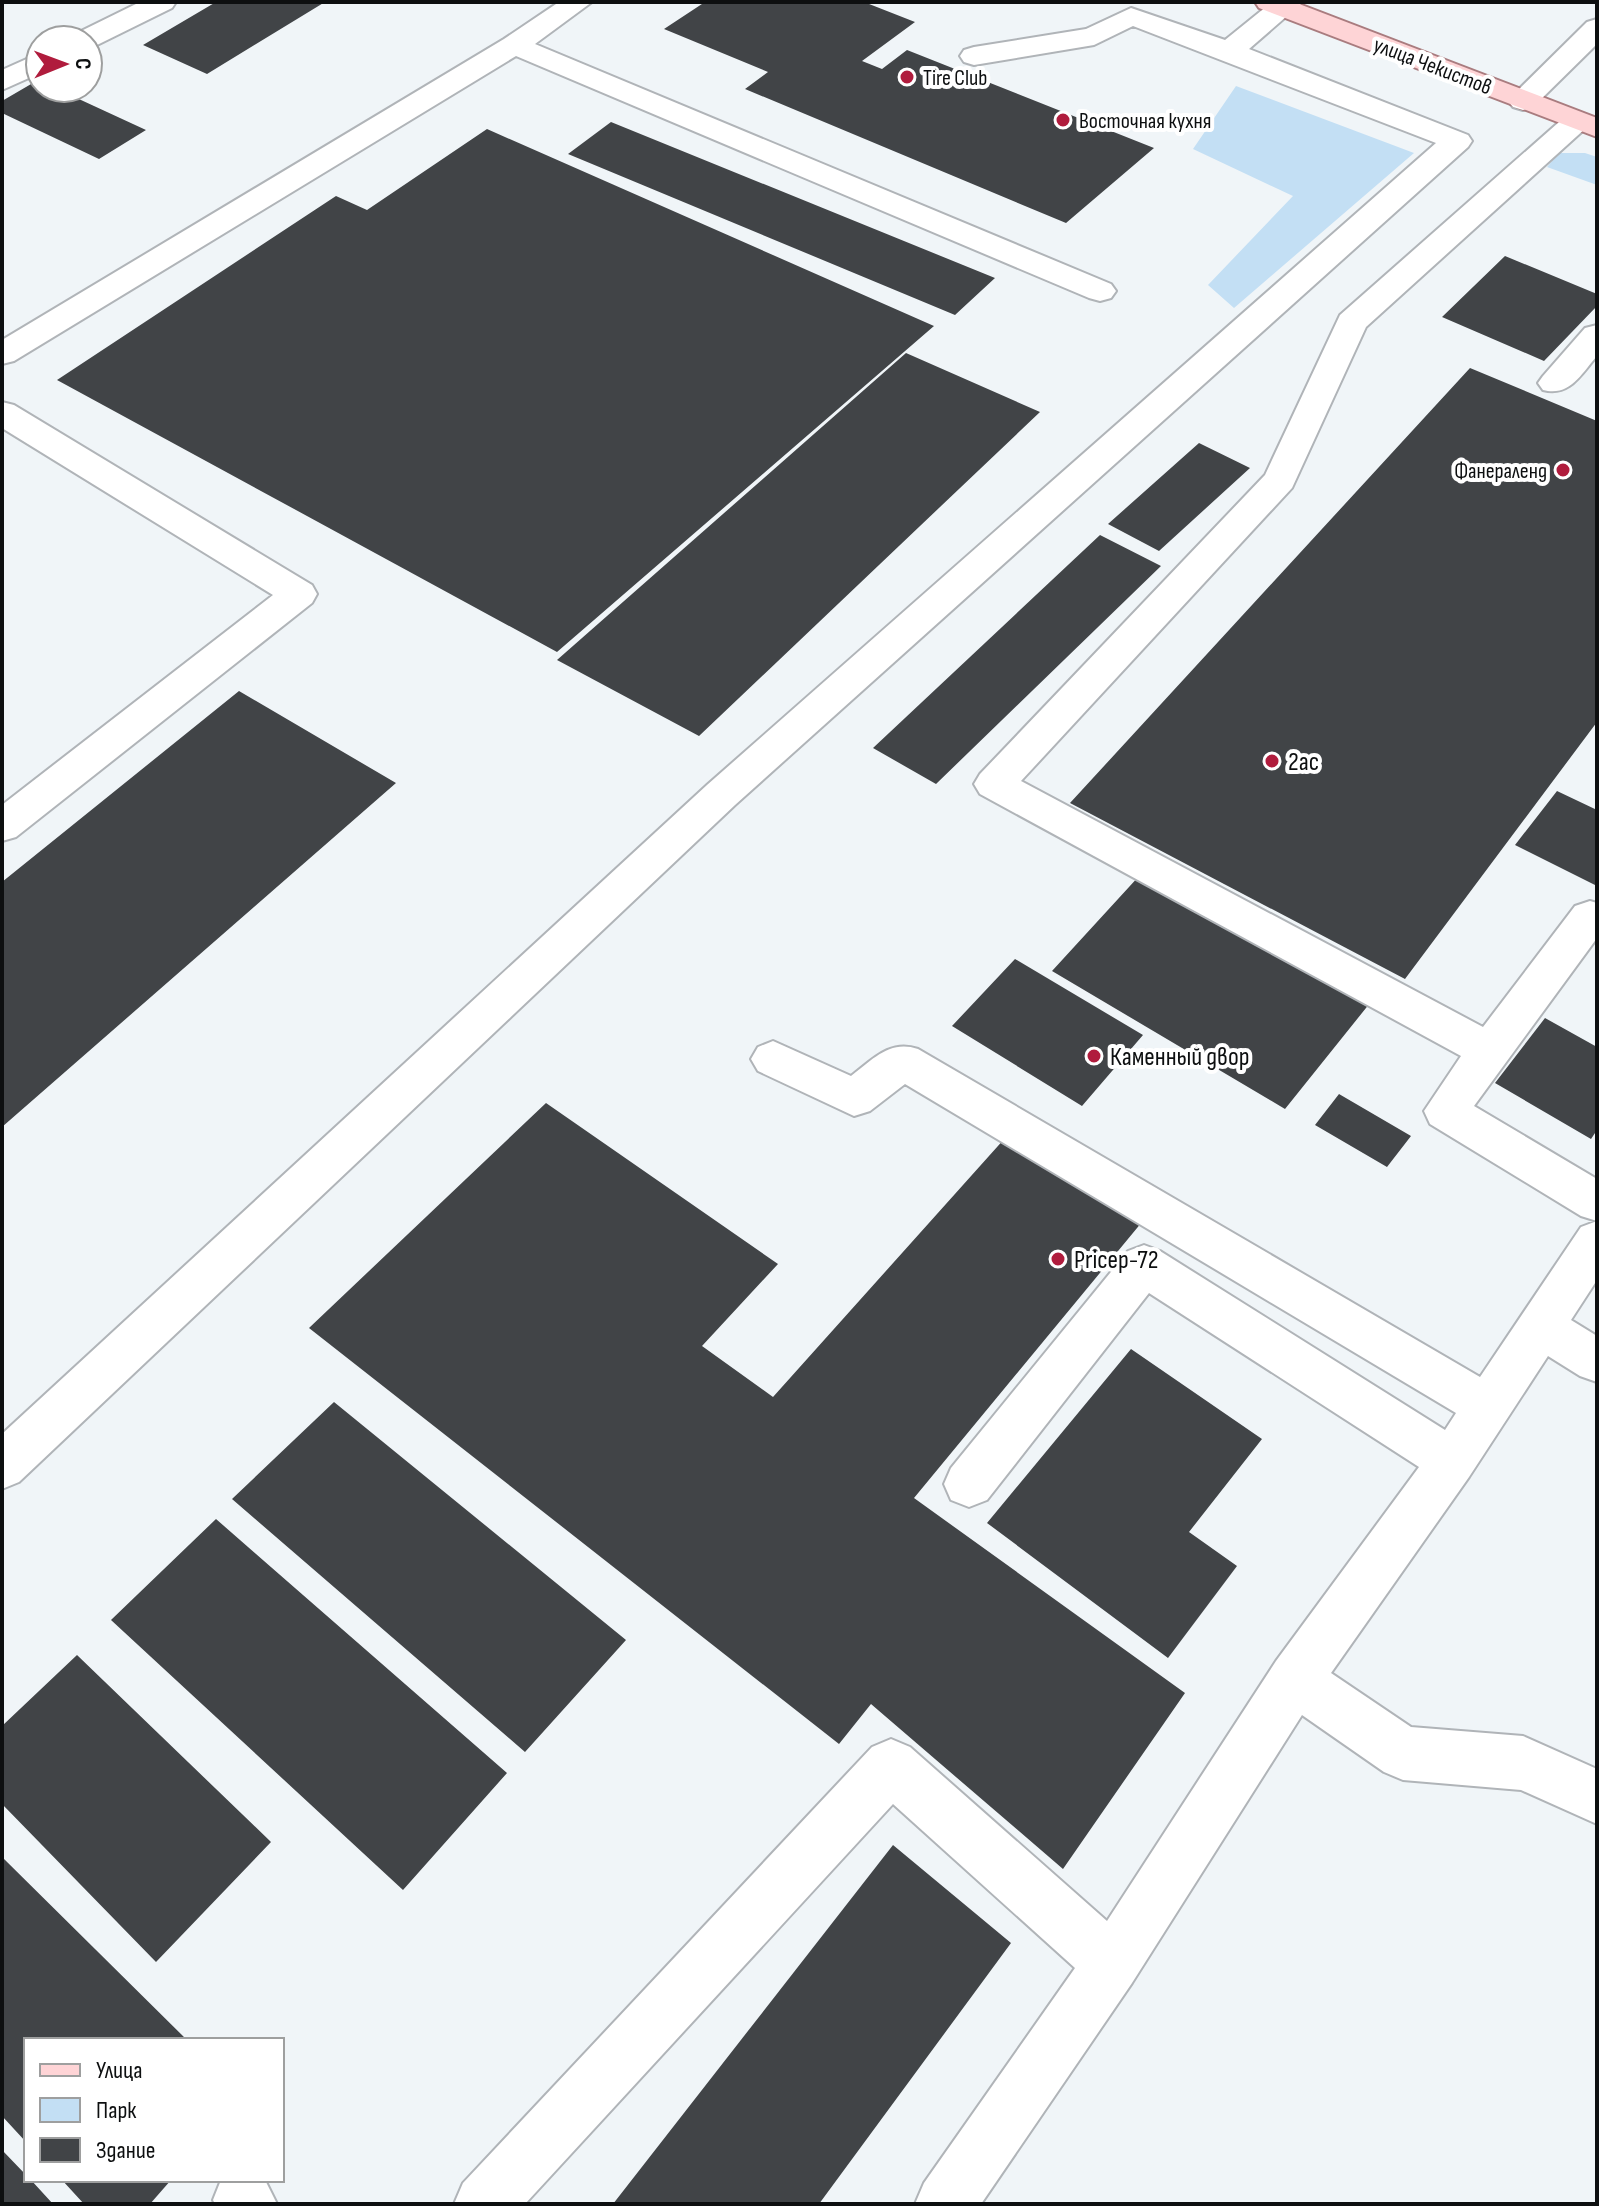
<svg xmlns="http://www.w3.org/2000/svg" width="1599" height="2206" viewBox="0 0 1599 2206" font-family="'Sofia Sans Condensed',sans-serif">
<style>
.green{fill:#c3dff4}
.building{fill:#414447}
.lines{fill:none;stroke-linecap:round;stroke-linejoin:round}
.minor-casing{stroke:#b0b4b8;stroke-width:4}
.major-casing{stroke:#a97c7f;stroke-width:4}
.minor{fill:#fff;fill-rule:evenodd}
.major{fill:#fed4d6;fill-rule:evenodd}
.poi-dot{fill:#b01c3d;stroke:#fff;stroke-width:3}
.labels{text-anchor:middle;stroke-width:8;stroke-linejoin:round;paint-order:stroke}
.far-street-label{font-size:22px;fill:#0d0f10;stroke:#fff}
.far-poi-label{font-size:22px;fill:#0d0f10;stroke:#fff;text-anchor:start}
.poi-label{font-size:26px;fill:#0d0f10;stroke:#fff;text-anchor:start}
</style>
<rect width="100%" height="100%" fill="#f0f5f8"/>
<path class="green" d="M1236,86L1414,153L1234,308L1208,285L1293,196L1193,149Z
M1559,153H1585L1597,157V185L1547,167Z"/>
<path class="building" d="M216,2H325L207,74L143,45Z
M705,2H864L915,22L862,61L882,69L907,50L1154,148L1066,223L745,89L768,72L664,29Z
M38,80L40,88H55L146,130L99,159L2,113V101Z
M611,122L995,278L955,315L568,154Z
M487,129L934,326L557,652L57,380L336,196L367,210Z
M1505,256L1597,294V306L1544,361L1442,317Z
M906,353L1040,412L699,736L557,660Z
M1470,368L1597,421V722L1405,979L1070,803Z
M1199,443L1250,468L1159,551L1108,524Z
M1100,535L1161,566L936,784L873,748Z
M239,691L396,783L2,1127V882Z
M1557,791L1597,810V886L1515,845Z
M1140,875L1370,1003L1285,1109L1052,971Z
M1015,959L1143,1035L1082,1106L952,1026Z
M1545,1018L1597,1047V1130L1591,1139L1495,1083Z
M1339,1094L1411,1136L1387,1167L1315,1125Z
M546,1103L778,1264L702,1346L773,1397L1006,1137L1142,1222L914,1498L1185,1693L1063,1869L871,1704L839,1744L309,1328Z
M1131,1349L1262,1439L1189,1532L1237,1566L1168,1658L987,1523Z
M334,1402L626,1640L525,1752L232,1499Z
M216,1519L507,1773L403,1890L111,1620Z
M77,1655L271,1842L156,1962L2,1804V1726Z
M893,1845L1011,1943L819,2204H613Z
M2,1857L187,2040H26V2142L2,2116Z
M2,2150L26,2175V2180H31L53,2204H2Z
M62,2180H171L150,2204H84Z"/>
<g class="lines">
<defs>
<path id="minor" d="M140,2H176L172,8L95,46L88,48V40H71L75,34Z
M559,2H592L535,44L1111,284L1116,291L1111,298L1100,301L1089,298L516,56L14,361L2,364V340L504,39Z
M1272,2H1303L1249,49L1468,135L1472,141L1468,147L735,805L19,1482L2,1489V1434L707,785L1436,143L1133,26L1094,45L974,65L964,62L960,56L964,50L974,47L1086,29L1131,8L1225,40Z
M1597,19V44L1533,107L1523,110L1513,107L1508,101L1513,95L1587,22Z
M40,53V73L2,90V70Z
M1577,112L1587,115L1592,121L1587,127L1366,327L1292,488L1021,781L1483,1027L1575,906L1590,901L1597,903V938L1474,1106L1597,1179V1221L1581,1216L1430,1124L1424,1111L1461,1056L980,794L974,784L980,774L1265,475L1340,315L1567,115Z
M1597,325V356C1581,374 1570,397 1543,390L1538,383L1543,376L1585,328Z
M2,402L14,405L312,585L317,594L312,603L16,837L2,841V805L273,595L2,428Z
M773,1041L851,1076C872,1060 890,1039 918,1049L1480,1377L1581,1227L1597,1221V1280L1571,1320L1597,1336V1382L1580,1376L1548,1356L1469,1477L1331,1673L1411,1727L1523,1736L1597,1769V1824L1521,1790L1403,1780L1384,1772L1302,1715L1132,1983L981,2204H915L924,2183L1075,1968L893,1804L525,2204H454L463,2183L872,1747L891,1739L910,1747L1107,1921L1276,1661L1419,1467L1149,1293L987,1500L969,1507L951,1500L944,1484L951,1468L1128,1251L1144,1245L1160,1251L1445,1430L1456,1413L905,1084L870,1111L854,1116L758,1071L751,1059L758,1047Z
M221,2180H265L277,2204H215L213,2200Z"/>
<path id="major" d="M1255,2H1294L1597,118V137L1259,8Z"/>
</defs>
<use href="#minor" class="minor-casing"/>
<use href="#major" class="major-casing"/>
<use href="#minor" class="minor"/>
<use href="#major" class="major"/>
</g>
<g class="poi-dot">
<circle cx="907" cy="77" r="8"/>
<circle cx="1063" cy="120" r="8"/>
<circle cx="1563" cy="470" r="8"/>
<circle cx="1272" cy="761" r="8"/>
<circle cx="1094" cy="1056" r="8"/>
<circle cx="1058" cy="1259" r="8"/>
</g>
<g class="labels">
<g class="far-street-label">
<text transform="translate(1433 65) rotate(21)" y="8">улица Чекистов</text>
</g>
<g class="far-poi-label">
<text x="923" y="85">Tire Club</text>
<text x="1079" y="128">Восточная кухня</text>
<text x="1547" y="478" text-anchor="end">Фанераленд</text>
</g>
<g class="poi-label">
<text x="1288" y="770">2ас</text>
<text x="1110" y="1065">Каменный двор</text>
<text x="1074" y="1268">Pricep-72</text>
</g>
</g>
<rect width="1599" height="2206" fill="none" stroke="#0d0f10" stroke-width="8"/>
<rect x="24" y="2038" width="260" height="144" fill="#ffffff" stroke="#9e9f9f" stroke-width="2"/>
<rect x="40" y="2064" width="40" height="12" fill="#fed4d6" stroke="#9e9f9f" stroke-width="2"/>
<text x="96" y="2078" font-size="24" fill="#0d0f10">Улица</text>
<rect x="40" y="2098" width="40" height="24" fill="#c3dff4" stroke="#9e9f9f" stroke-width="2"/>
<text x="96" y="2118" font-size="24" fill="#0d0f10">Парк</text>
<rect x="40" y="2138" width="40" height="24" fill="#414447" stroke="#9e9f9f" stroke-width="2"/>
<text x="96" y="2158" font-size="24" fill="#0d0f10">Здание</text>
<g transform="translate(64 64) rotate(89)"><circle r="38" fill="#ffffff" stroke="#9e9f9f" stroke-width="2"/>
<path d="M0-6L14 30L0 20L-14 30Z" fill="#b01c3d"/>
<text y="-12" font-size="22" font-weight="bold" text-anchor="middle" fill="#0d0f10">С</text>
</g>
</svg>
